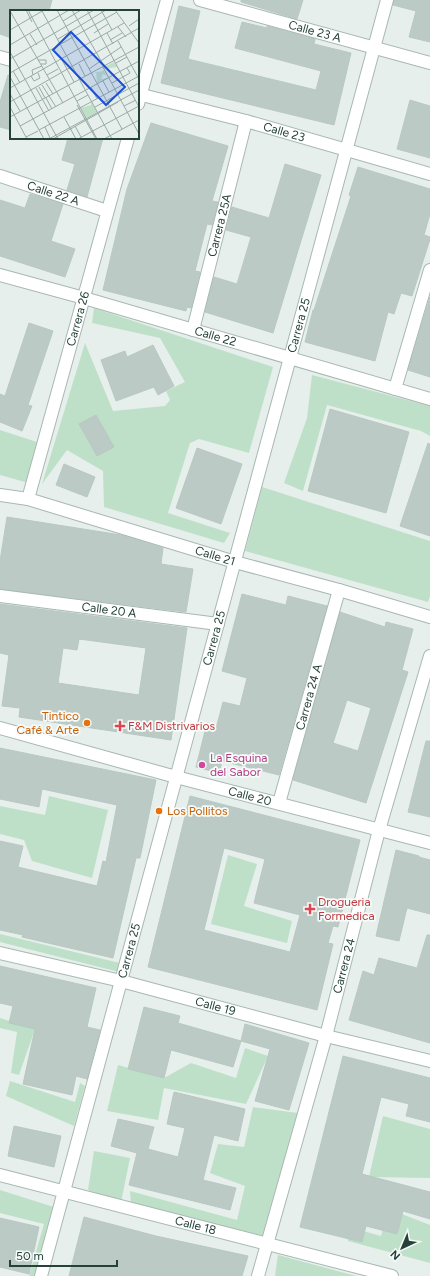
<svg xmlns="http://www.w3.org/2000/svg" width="430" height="1276" viewBox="0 0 430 1276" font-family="Figtree,sans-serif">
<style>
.green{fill:#bfe0c8}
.building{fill:#bbcac4;stroke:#b8c9c2;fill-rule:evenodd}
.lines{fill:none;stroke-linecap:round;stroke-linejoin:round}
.minor-casing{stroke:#a8b8b2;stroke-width:14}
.minor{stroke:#fff;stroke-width:12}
.food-dot{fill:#e8710a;stroke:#f7fbf9;stroke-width:1.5}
.health-dot{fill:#e0444e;stroke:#f7fbf9;stroke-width:1.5}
.hotel-dot{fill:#d1479c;stroke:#f7fbf9;stroke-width:1.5}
.labels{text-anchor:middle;stroke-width:3.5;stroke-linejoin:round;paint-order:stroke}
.street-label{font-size:12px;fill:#24423a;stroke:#f7fbf9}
.food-label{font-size:12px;fill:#c56008;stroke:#f7fbf9;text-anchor:end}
.health-label{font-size:12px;fill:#be3a42;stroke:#f7fbf9;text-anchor:start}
.hotel-label{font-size:12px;fill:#b23c85;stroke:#f7fbf9;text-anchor:start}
.inset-road{fill:none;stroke:#98aaa4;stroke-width:1}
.view{fill:#1d4ed8;fill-opacity:0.15;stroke:#1d4ed8;stroke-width:2}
.inset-edge{fill:none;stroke:#24423a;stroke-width:2}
</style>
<rect width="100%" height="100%" fill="#e6efeb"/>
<path class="green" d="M94,308L273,367L249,453L199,439L190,443L168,513L230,533L224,543L104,507L103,471L67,450L42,484L85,343L113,411L165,406L170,400L166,391L185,382L160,338L92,323Z
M312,375L430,406V436L421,431L327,405L303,491L284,483L307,418Z
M0,430L43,444L32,484L0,475Z
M262,487L430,541V596L428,602L245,551Z
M49,796L108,810L92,878L32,861L24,840L0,834V806L45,815Z
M228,855L257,864L244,906L292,921L287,943L211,924Z
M0,934L124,964L123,973L0,942Z
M0,1018L35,1029L19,1075L11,1073L17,1032L0,1028Z
M245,1048L268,1056L246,1104L164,1088L158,1120L107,1111L118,1065L164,1078L191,1063L236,1078Z
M10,1081L75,1102L80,1083L85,1086L74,1126L6,1096Z
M253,1107L298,1113L264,1236L131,1204L130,1191L237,1220L245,1186L210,1173L218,1144L244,1147Z
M383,1116L430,1129V1178L369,1177Z
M94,1151L130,1158L121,1202L88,1190Z
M0,1190L57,1208L39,1276H29L44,1224L0,1213Z
M389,1209L430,1225V1263L348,1241L345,1226L381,1236Z
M278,1254V1255L356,1276H275Z"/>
<path class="building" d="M0,0H52L49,11H11V38L0,34Z
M241,0H303L297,19L241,2Z
M394,0H430V42L409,37L416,11L393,5Z
M179,6L200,11L188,59L316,90L321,71L235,48L242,22L267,28V26L315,39L314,44L351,53L334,125L161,83Z
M8,75H11V130L0,127V102Z
M410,100L430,106V158L397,149Z
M151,123L228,146L212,201L218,202L212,225L207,224L195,271L200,272L191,308L187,307L186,311L103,290L127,189Z
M68,138H103L87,197L67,190L75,164L62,160Z
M285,164L321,175L273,333L205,312L214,277L237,284L251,237L226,230L232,207L269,218Z
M358,167L430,189V214L424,235L430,237V239L412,296L401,293L394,314L388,312L375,361L305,342L313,310H314L351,196L349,195Z
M30,194L63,204L51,241L75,249L65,277L0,256V200L25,208Z
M430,297V377L408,370Z
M29,323L53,331L28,405L32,406L22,431L0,422V394L5,396Z
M153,345L174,386L158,395L154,387L116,401L101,360L125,351L127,357Z
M330,409L409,432L386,513L308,491Z
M96,415L114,447L97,456L79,424Z
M428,443L430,444V536L400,526Z
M197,448L242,464L221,524L176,508Z
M64,464L95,477L87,497L56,485Z
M7,517L121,535L163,548L161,564L193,569L186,612L0,589V561Z
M242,594L286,605L288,596L327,606L279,775L222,761L219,773L196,767L207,723L217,725L223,702L240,706L247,678L222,671Z
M0,604L187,628L171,740L19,717L20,708L2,706L9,655L0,653ZM79,639L146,648L139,695L58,683L63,648L77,650Z
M340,612L385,627L386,622L413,629L402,670L408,672L366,803L293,780ZM347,700L371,708L358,751L333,743Z
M426,741H430V817L408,812Z
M0,748L156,780L140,858H136L113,958L22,937L23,935L0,930V841L23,846L18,867L97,886L103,861L106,862L117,805L42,789L39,807L0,799Z
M190,796L360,840L338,927L333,926L328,943L333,944L317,1010L148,967ZM224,848L265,859L254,903L300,915L290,952L204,930Z
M396,850L419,856V857L430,860V914L407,908L399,941L376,936Z
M427,935H430V1043L349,1020L363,971L374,975L379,958L417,968Z
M0,966L96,988L87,1027L100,1030L87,1079L76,1076L72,1095L23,1084L35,1029L9,1023L13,1006L0,1003Z
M144,1007L180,1016L178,1023L241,1041L233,1067L171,1050L164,1078L128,1069Z
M245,1024L309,1043L289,1110L255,1101L270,1049L241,1041Z
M343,1056L430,1078V1122L406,1116L409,1104L381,1097L362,1174L430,1192V1219L403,1211L397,1234L366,1226L362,1242L300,1227Z
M174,1092L245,1109L238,1141L214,1135L203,1180L236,1188L230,1210L129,1185L137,1153L111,1146L118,1119L154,1127L148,1149L178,1157L185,1128L167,1124Z
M14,1126L61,1136L54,1167L8,1156Z
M84,1217L156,1236L248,1256L242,1276H69Z
M0,1218L39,1227L29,1274L0,1267Z"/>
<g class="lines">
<defs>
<g id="minor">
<path id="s1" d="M200,0L430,63"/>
<path d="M0,57L11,60"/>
<path id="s2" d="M138,94L246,121L430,174"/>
<path d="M138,104L167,0"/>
<path id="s3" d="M0,176L107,211"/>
<path id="s4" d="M0,275L84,298L430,399"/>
<path id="s5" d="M193,330L246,121"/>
<path d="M395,389L430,270"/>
<path id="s6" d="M0,495L28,499L235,562L339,590L430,617"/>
<path id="s7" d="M28,499L128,138"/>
<path id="s8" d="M0,596L218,624"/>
<path id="s9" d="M0,728L176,777L430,843"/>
<path id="s10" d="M279,803L339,590"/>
<path id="s11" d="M0,953L121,981L326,1036L430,1061"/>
<path id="s12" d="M0,1175L392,1276"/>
<path id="s13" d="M41,1276L387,0"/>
<path id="s14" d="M258,1276L326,1036L379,830L430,656"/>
</g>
</defs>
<use href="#minor" class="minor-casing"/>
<use href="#minor" class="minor"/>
</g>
<g class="food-dot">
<circle cx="87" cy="723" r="4"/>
<circle cx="159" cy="811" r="4"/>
</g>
<g class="health-dot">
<path d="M118 720h4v4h4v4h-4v4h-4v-4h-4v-4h4z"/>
<path d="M308 903h4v4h4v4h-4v4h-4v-4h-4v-4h4z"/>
</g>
<circle class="hotel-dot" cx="202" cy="765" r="4"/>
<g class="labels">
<g class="street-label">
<text dy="4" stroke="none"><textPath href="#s1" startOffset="119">Calle 23 A</textPath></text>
<text dy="4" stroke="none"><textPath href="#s2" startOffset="151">Calle 23</textPath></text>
<text dy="4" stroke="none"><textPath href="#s3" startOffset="56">Calle 22 A</textPath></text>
<text dy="4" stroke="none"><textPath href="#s5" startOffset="108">Carrera 25A</textPath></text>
<text dy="4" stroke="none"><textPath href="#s7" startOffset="187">Carrera 26</textPath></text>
<text dy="4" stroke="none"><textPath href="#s13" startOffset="985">Carrera 25</textPath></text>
<text dy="4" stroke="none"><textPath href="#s4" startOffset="224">Calle 22</textPath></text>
<text dy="4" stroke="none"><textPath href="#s6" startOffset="224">Calle 21</textPath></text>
<text dy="4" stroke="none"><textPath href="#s8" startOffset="110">Calle 20 A</textPath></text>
<text dy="4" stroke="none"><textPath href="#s13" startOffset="661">Carrera 25</textPath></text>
<text dy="4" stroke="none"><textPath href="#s10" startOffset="110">Carrera 24 A</textPath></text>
<text dy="4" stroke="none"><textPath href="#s9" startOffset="259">Calle 20</textPath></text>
<text dy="4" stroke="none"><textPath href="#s13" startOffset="337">Carrera 25</textPath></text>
<text dy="4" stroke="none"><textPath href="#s14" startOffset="322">Carrera 24</textPath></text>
<text dy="4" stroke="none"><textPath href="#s11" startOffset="222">Calle 19</textPath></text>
<text dy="4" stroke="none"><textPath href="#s12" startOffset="202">Calle 18</textPath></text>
</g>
<g class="food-label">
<text x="79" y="720">Tintico<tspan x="79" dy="14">Café &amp; Arte</tspan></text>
<text x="167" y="815" text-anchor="start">Los Pollitos</text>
</g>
<g class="health-label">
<text x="128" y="730">F&amp;M Distrivarios</text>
<text x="318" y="906">Drogueria<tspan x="318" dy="14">Formedica</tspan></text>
</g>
<g class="hotel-label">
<text x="210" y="762">La Esquina<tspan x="210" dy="14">del Sabor</tspan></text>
</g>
</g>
<g transform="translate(10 10)">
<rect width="129" height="129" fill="#e6efeb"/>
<path d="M104,52L107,57L93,59L97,66L93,64L91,69L98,68L87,73L86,62L82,63L93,61V58ZM81,92L87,102L76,108L71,98L81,95Z" fill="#bfe0c8"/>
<path class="inset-road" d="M16,0L22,12M18,0L87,129M47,0L112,119M62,0L94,56M77,0L129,97M91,0L102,20M105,0L129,33M0,1L53,93M32,1L102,129M53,11L71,0M119,16L129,9M108,17L116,27M0,20L34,0M84,23L98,14M97,23L103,34M20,24L27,35M48,29L96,0M100,30L112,23M108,31L129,69M0,35L59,0M0,42L48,129M0,49L84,0M28,50H36V54H31M52,50L64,72M106,53L117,47M69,54L75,66M93,57L129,124M79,59L111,37M3,61L10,73M0,63L107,2M23,65L22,60L32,56M37,65L48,59M21,66L24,71L30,68L28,63M0,67L34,129M93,71L99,82M36,73L43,84M102,73L120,63L117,58M32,75L39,86M29,77L35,88M81,77L87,89M0,78L114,13M26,78L39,101M0,84L10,101M39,86L46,97M36,88L42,99M67,91L78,85M0,92L129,18M67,95L86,129M114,96L126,90M0,97L17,129M85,97L129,73M0,107L129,37M54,107L66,129M10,116L129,51M65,116L71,127M35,117L40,128M29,120L129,66M16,127L28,121M39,129L129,80M43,129L108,92M68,129L129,96M94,129L129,110"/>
<path class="view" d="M61,22L115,77L96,95L43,40Z"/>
<rect width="129" height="129" class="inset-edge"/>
</g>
<g transform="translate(402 1248) rotate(224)" stroke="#f7fbf9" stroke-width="3" paint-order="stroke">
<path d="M0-3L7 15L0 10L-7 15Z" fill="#24423a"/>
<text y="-6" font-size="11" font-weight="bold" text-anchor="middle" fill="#24423a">N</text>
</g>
<path d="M10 1260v6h107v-6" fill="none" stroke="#24423a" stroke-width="2"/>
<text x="16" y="1260" font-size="12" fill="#24423a" stroke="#f7fbf9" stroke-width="3" paint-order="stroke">50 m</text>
</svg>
